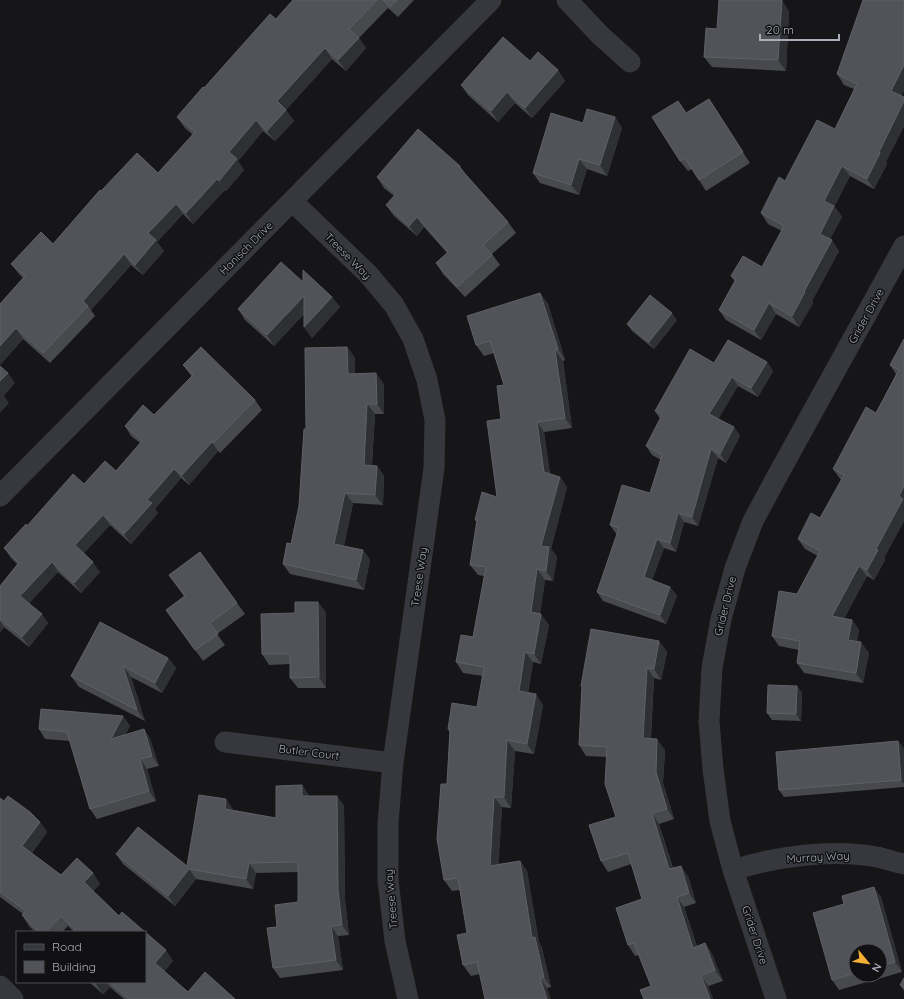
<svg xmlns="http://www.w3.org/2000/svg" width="904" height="999" viewBox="0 0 904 999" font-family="Quicksand,sans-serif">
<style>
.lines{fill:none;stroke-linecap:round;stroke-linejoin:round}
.minor{stroke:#37383d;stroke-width:21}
.wall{fill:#47494d;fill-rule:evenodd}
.shaded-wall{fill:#2f3033}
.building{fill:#525359;stroke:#5f6168}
.labels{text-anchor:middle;stroke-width:3;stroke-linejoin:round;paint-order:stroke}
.street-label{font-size:11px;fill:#a8adb8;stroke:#111113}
</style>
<rect width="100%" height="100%" fill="#161618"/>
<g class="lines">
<path class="minor" d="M567,0L600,35L630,62
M292,201L368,274L394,305L413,339L427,380L435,420L434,468L393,763L388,823V880L395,941L408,999
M0,496L491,0
M225,742L393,763
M733,870C777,856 831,849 877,857C886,859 895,862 904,864
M0,986L13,999
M776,999L733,870L720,821L713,769L709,721L712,668L721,619L735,568L753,521L780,471L904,246"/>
</g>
<path class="wall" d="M293,0H414L398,17L388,8L359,38L366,48L346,71L332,59L286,110L294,121L275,141L263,131L238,161L244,170L226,191L225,190L193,224L183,214L157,242L164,251L143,275L131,265L91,310L95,316L50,363L23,339L0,365V304L23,278L19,274L11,264L53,244L101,191L158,173L193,135L185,128L177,117L204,88L276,19Z
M904,0V91L901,96L886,162L887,164L874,189L850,176L834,206L842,217L830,239L839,251L812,301L813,303L799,327L776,314L761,340L726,320L719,310L735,282L731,276L762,267L782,231L768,224L761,213L785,181L835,129L854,89L844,85L837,74Z
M789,11L786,71L712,67L704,57L717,29Z
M530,61L558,70L565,81L532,118L515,103L498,122L468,95L461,85Z
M709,99L750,163L706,191L692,169L688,171L680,161L687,113Z
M615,117L622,128L607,176L587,169L579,195L540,183L533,173L583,123Z
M460,166L466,175L508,222L516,233L492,254L500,265L465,297L443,274L436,263L447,253L424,227L417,236L394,216L386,205L394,196L384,188L377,177Z
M303,282L332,297L340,307L312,338L304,327V314L274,346L245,320L238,309Z
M540,293L548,304L565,360L563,361L572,428L544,432L550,474L560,477L567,487L551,549L557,557L553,581L545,580L540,614L549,625L541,664L533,662L528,693L543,705L534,754L515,751L511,808L502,807L498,864L520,861L527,871L539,942L542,948L551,987L547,988L480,974L471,976L463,965L467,933L460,890L452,891L444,880L447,784L450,733L448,729L477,707L483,676L463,673L456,662L473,637L484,576L478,575L470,565L477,522L475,520L497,497L501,419L504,385L494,353L484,356L476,345Z
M677,320L654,349L632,331L627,324Z
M904,339V521L884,558L885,560L874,580L867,576L844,618L852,620L859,630L857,642L869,653L863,683L804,673L797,663L799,650L779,646L772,636L797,594L818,556L805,549L798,539L820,518L841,480L833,469L876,413L896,374L890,365Z
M347,347L355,358V374L384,384V414H375L372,465L377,466L384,476L383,505L353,503L344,546L363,550L370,560L364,590L290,574L283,564L291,544L299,506L306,429Z
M767,362L773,371L758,397L738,386L718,419L734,427L740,436L726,463L718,458L698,526L684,522L676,552L664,548L652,580L670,587L677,596L666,624L603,601L597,592L617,535L610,525L650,493L661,460L652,455L646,446L660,419L655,411L714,363Z
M183,365L255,400L262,410L220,453L218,451L189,485L181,478L155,509L158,513L131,544L110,525L84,553L100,572L81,593L58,572L29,603L48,623L29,647L4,627L0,632V586L17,564L11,558L4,548L27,526L84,484L116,471L140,443L131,436L125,426L154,415L192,377Z
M200,552L245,614L217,634L225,645L203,661L166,610L184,596L169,575Z
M326,612V688H298L290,678V664L269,665L262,654Z
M659,641L667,652L661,680L654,678L651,739L665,750L663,783L674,819L659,824L673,868L688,876L696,903L684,907L697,946L705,943L712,954L723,981L708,986L713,999H644L651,986L639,955L635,956L628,945L642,899L631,864L608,872L601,861L616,817L607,757L586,756L579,745L582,687L581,686Z
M168,658L176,668L162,693L131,677L145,721L79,687L71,676Z
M797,686L802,693L801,721L772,720L767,713Z
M123,716L130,726L125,735L144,729L150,739L159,766L147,769L156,801L97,819L90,809L70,741L45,739L39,729Z
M898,741L904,749V787L784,797L779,790Z
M302,785L309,796H337L344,806L345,900L349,935L338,936L343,970L280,978L273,968L277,927L298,902V872L256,873L253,889L196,879L175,906L123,864L116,854L187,866L233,809V810L276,818Z
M0,798L4,801L40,822L47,832L32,853L61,875L93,873L100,884L93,891L119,916L145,932H74L68,926L62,932H35L29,926L22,915L23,914L0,897Z
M881,897L902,972L839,990L832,980ZM856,951H880V975H856Z
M173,961L164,971L188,992L235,999H124L110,987L103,994L89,982H145Z
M904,978V991L900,985Z"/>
<path class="shaded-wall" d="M782,0L789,11L786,71L778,60Z
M359,38L366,48L346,71L338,60Z
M325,48L332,59L284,112L277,101Z
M904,65V91L899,102L891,91Z
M558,70L565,81L532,118L525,108Z
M507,92L515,103L498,122L491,111Z
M709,99L716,109L750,163L743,152Z
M904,101V127L886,162L887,164L874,189L867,179L879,152Z
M286,110L294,121L275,141L267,131Z
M615,117L622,128L607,176L600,165Z
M256,120L263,131L238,161L244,170L226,191L219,181L229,152Z
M579,159L587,169L579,195L571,185Z
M842,166L850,176L832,212L824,201Z
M217,179L225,190L193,224L186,213Z
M176,204L183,214L157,242L164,251L143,275L135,265L148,233Z
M834,206L842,217L827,245L820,234Z
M417,217L424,227L417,236L409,226Z
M832,240L839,251L812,301L813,303L799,327L792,316Z
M124,254L131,265L91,310L88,306L83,301Z
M540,293L548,304L565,360L558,349Z
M304,296L311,306L274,346L267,335Z
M332,297L340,307L312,338L304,327Z
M769,303L776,314L761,340L754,330Z
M672,313L677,320L654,349L649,342Z
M16,328L23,339L0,365V346Z
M347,347L355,358V385L348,374Z
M555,350L563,361L572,428L565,418Z
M767,362L773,371L758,397L751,388Z
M8,373L15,383L4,396L9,403L0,413V381Z
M376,373L384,384V414L377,404Z
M732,377L738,386L716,423L709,414Z
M367,404L375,414L371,475L364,465Z
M537,422L544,432L551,483L544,472Z
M734,427L740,436L726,463L720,454Z
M212,442L218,451L189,485L182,475Z
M711,449L718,458L698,526L692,517Z
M377,466L384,476L383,505L375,495Z
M174,469L181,478L155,509L158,513L131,544L124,534L147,500Z
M560,477L567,487L551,549L557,557L553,581L546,571L541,546Z
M904,486V521L884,558L885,560L874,580L867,570L899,496Z
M345,493L353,503L342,554L334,544Z
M678,513L684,522L676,552L670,543Z
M103,515L110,525L82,555L75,545Z
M657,539L664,548L650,586L644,577Z
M363,550L370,560L364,590L356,580Z
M52,562L58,572L27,606L20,596Z
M93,562L100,572L81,593L74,583Z
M859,566L867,576L840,627L832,616Z
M537,569L545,580L539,623L531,612Z
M670,587L677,596L666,624L660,615Z
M318,602L326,612V688L319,677Z
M42,614L48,623L29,647L22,637Z
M541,614L549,625L541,664L534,654Z
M852,620L859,630L855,651L848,640Z
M0,621L4,627L0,632Z
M659,641L667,652L661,680L654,669Z
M861,642L869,653L863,683L856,673Z
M525,652L533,662L526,701L519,691Z
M168,658L176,668L162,693L155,683Z
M123,666L131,677L145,721L137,710Z
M647,668L654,678L650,749L643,738Z
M797,686L802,693L801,721L796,714Z
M536,694L543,705L534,754L527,744Z
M123,716L130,726L118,749L111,739Z
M144,729L150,739L159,766L152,756Z
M657,739L665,750L663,783L674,819L667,809L656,772Z
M507,740L515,751L511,808L504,797Z
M898,741L904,749V784L901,780Z
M140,759L147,769L156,801L149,791Z
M302,785L309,795V806L302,796Z
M337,796L344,806L345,900L349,935L342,925L338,890Z
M494,797L502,807L498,876L490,866Z
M226,799L233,809L232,819L225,809Z
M652,813L659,824L676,880L669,869Z
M40,822L47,832L29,857L22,846Z
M520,861L527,871L539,942L542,948L551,987L544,977L532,938Z
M249,863L256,873L253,889L246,879Z
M681,866L688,876L696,903L689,893Z
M189,869L196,879L175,906L168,896Z
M93,873L100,884L92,893L84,882Z
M874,887L881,897L902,972L895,962Z
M677,897L684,907L701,958L693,948Z
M331,926L338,936L343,970L336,960Z
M705,943L712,954L723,981L715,970Z
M166,950L173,961L163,974L155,963Z
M701,975L708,986L713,999H710Z
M540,978L547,988L551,999H547Z
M98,982H107L110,987L103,994L96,984Z"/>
<path class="building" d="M293,0H377L349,29L359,38L338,60L325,48L277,101L286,110L267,131L256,120L229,152L237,159L219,181L217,179L186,213L176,204L148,233L156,240L135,265L124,254L83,301L88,306L43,353L16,328L0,346V304L25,276L11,264L41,232L53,244L100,190L101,191L137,153L158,173L195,132L177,117L203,87L204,88L270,14L276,19Z
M383,0H397L390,7Z
M719,0H782L778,60L704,57L706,28L717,29Z
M863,0H904V65L891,91L904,97V101L879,152L880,153L867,179L842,166L824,201L834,206L820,234L832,240L804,291L805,292L792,316L769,303L754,330L719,310L736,279L731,276L743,256L762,267L784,226L761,213L779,177L785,181L817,120L835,129L857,84L837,74Z
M503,37L530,61L538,52L558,70L525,108L507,92L491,111L461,85Z
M709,99L743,152L699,180L685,158L680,161L652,117L678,101L686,113Z
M587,109L615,117L600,165L579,159L571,185L533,173L551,113L583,123Z
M418,129L460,166L459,167L508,222L483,245L492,255L457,287L436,263L448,252L417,217L409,226L386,205L396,194L377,177Z
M281,262L303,282V270L332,297L304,327V296L267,335L238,309Z
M540,293L558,349L555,350L565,418L537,422L544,472L560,477L541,546L549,547L546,571L537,569L531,612L541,614L534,654L525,652L519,691L536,694L527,744L507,740L504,797H494L490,866L520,861L532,938L535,937L544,977L540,978L547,999H485L477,962L463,965L457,935L467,933L458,878L444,880L437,839L441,784H447L450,730L448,729L452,703L477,707L484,667L456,662L461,635L473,637L486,567L470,565L477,520H475L482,492L497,497L487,421L501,419L497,386L504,385L490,341L476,345L467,316Z
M650,295L672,313L649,342L627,324Z
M904,339V486L899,496L903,499L876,549L878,550L867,570L859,566L832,616L852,620L848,640L861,642L856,673L797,663L800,641L772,636L779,591L797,594L820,551L798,539L811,513L820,518L844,475L833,469L866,407L876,413L899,370L890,365Z
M728,340L767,362L751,388L732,377L709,414L734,427L720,454L711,449L692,517L678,513L670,543L657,539L644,577L670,587L660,615L597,592L619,528L610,525L622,485L650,493L662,455L646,446L662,415L655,411L690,349L714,363Z
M201,347L255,400L213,443L212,442L182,475L174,469L147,500L152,503L124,534L103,515L75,545L93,562L74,583L52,562L20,596L42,614L22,637L0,619V586L19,563L4,548L26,524L27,526L73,474L84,484L105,461L116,471L142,441L125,426L143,405L154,415L193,375L183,365Z
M347,347L348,374L376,373L377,404H367L364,465L377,466L375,495L345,493L334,544L363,550L356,580L283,564L287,543L291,544L299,506L304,429H306L305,348Z
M0,366L8,373L0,381Z
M200,552L237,603L210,623L218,634L195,650L166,610L185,596L169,575Z
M295,602H318L319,677L290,678V654H262L261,614L295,613Z
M100,622L168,658L155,683L123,666L137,710L71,676Z
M591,629L659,641L654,669L647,668L643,738L657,739L656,772L667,809L652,813L669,869L681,866L689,893L677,897L693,948L705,943L715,970L701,975L710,999H644L640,990L651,986L634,943L628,945L616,908L642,899L628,853L601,861L589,825L616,817L605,784L607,747L579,745L582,686H581Z
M768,685L797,686L796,714L767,713Z
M41,709L123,716L111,739L144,729L152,756L140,759L149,791L90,809L67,732L39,729Z
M898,741L901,780L779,790L776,752Z
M302,785V796H337L338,890L342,925L331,926L336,960L273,968L267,928L277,927L275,905L298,902V862L249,863L246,879L189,869L168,896L116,854L138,827L187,866L199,795L226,799L225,809L276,818V786Z
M8,796L30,812L40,822L22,846L61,875L77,858L93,873L84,882L119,916L122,912L145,932H77L61,916L45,932H39L22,915L26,911L0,892V798L4,801Z
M874,887L895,962L880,966V951H856V973L832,980L813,913L844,904L842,896Z
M145,932L166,950L155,963L188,992L205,972L235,999H129L109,982H145Z
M904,978V988L900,985Z"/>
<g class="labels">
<g class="street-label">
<text transform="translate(246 248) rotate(-45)" y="4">Hanisch Drive</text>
<text transform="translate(348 256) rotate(45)" y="4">Treese Way</text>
<text transform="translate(866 316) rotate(-61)" y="4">Grider Drive</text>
<text transform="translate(419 577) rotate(-82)" y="4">Treese Way</text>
<text transform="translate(725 606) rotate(-76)" y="4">Grider Drive</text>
<text transform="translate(309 752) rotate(7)" y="4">Butler Court</text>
<text transform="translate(818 857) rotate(-3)" y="4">Murray Way</text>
<text transform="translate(391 899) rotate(-95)" y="4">Treese Way</text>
<text transform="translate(755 935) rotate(72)" y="4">Grider Drive</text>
</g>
</g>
<rect x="16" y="931" width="130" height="52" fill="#111113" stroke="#4d4f55"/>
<rect x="24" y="944" width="20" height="6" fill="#37383d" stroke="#4d4f55"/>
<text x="52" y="951" font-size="12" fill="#a8adb8">Road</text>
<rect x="24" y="961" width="20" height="12" fill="#525359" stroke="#4d4f55"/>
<text x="52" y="971" font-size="12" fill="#a8adb8">Building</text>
<g transform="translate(868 963) rotate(119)"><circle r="19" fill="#111113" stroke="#4d4f55"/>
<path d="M0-3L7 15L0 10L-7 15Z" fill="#f2b134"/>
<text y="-6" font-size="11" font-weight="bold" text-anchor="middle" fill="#a8adb8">N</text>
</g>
<path d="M760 34v6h79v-6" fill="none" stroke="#a8adb8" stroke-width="2"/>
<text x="766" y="34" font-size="12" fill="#a8adb8" stroke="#111113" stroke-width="3" paint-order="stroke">20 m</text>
</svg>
